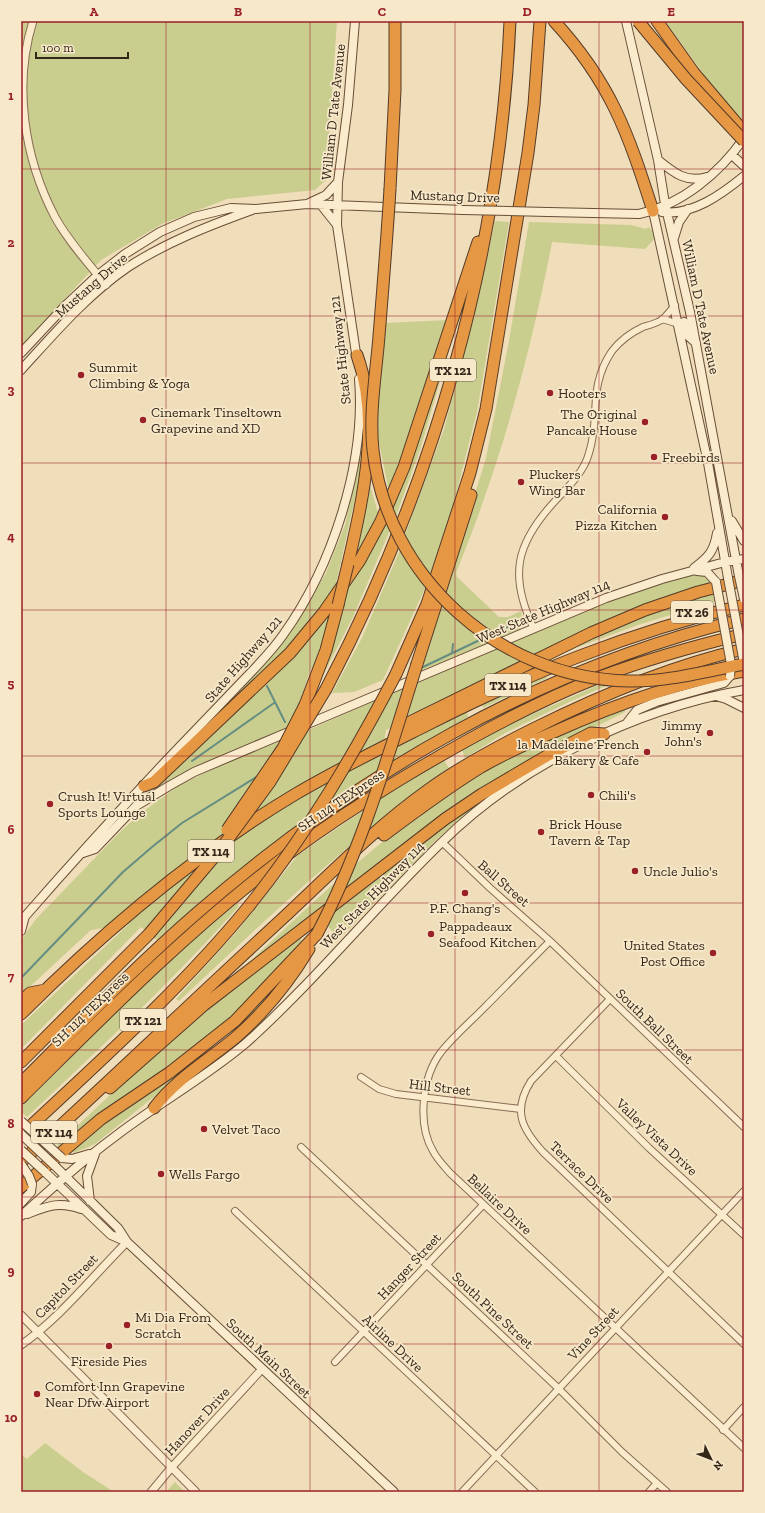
<svg xmlns="http://www.w3.org/2000/svg" width="765" height="1513" viewBox="0 0 765 1513" font-family="'Zilla Slab',serif">
<style>
.green{fill:#c9ce8e}
.lines{fill:none;stroke-linecap:round;stroke-linejoin:round}
.stream{stroke:#668d82;stroke-width:2}
.minor-casing{stroke:#876d54;stroke-width:8}
.tertiary-casing{stroke:#876d54;stroke-width:9}
.secondary-casing{stroke:#684e37;stroke-width:10}
.motorway-casing{stroke:#543b29;stroke-width:13}
.minor{stroke:#fbebcd;stroke-width:6}
.tertiary{stroke:#fbebcd;stroke-width:7}
.secondary{stroke:#fbebcd;stroke-width:8}
.motorway{stroke:#e69743;stroke-width:11}
.secondary-bridge-casing{stroke:#684e37;stroke-width:10;stroke-linecap:butt}
.motorway-bridge-casing{stroke:#543b29;stroke-width:13;stroke-linecap:butt}
.secondary-bridge{stroke:#fbebcd;stroke-width:8}
.motorway-bridge{stroke:#e69743;stroke-width:11}
.grid{fill:none;stroke:#992127;stroke-width:1;stroke-opacity:0.55}
.poi-dot{fill:#992127;stroke:#f7e8c9;stroke-width:1.5}
.labels{text-anchor:middle;stroke-width:3.5;stroke-linejoin:round;paint-order:stroke}
.shield{fill:#f7e8c9;stroke:#6f604e;stroke-width:1}
.shield-label{font-size:13px;font-weight:bold;fill:#35261a}
.street-label{font-size:14px;fill:#35261a;stroke:#f7e8c9}
.poi-label{font-size:14px;fill:#35261a;stroke:#f7e8c9;text-anchor:start}
.neatline{fill:none;stroke:#992127;stroke-width:1.5}
.grid-label{font-size:13px;text-anchor:middle;font-weight:bold;fill:#992127}
</style>
<rect width="100%" height="100%" fill="#f0ddba"/>
<path class="green" d="M21,21H337L326,180L315,190L227,199L162,224L101,260L21,346Z
M665,21H744V117L740,121L734,116Z
M495,221L509,222L477,412L452,510L430,574L424,566L405,535L444,429L475,312Z
M529,222L631,225L646,229L648,227L653,231L656,237L645,249L552,242C535,331 511,425 480,510C473,531 464,552 456,573L457,577L499,617H508L521,611L523,624L520,629L501,637L471,616L445,592L486,458L509,341Z
M449,320L389,492L378,437L377,404L385,323Z
M443,361H446L420,450L396,516L392,506Z
M362,437L361,471L334,593L280,658L229,707L226,704L275,653L299,619L326,573L345,525L357,470Z
M369,481L379,517L351,569Z
M386,520L390,530L353,617L320,681L318,680L346,589Z
M400,550L426,586L383,680L354,692L332,693L362,638Z
M692,575L705,576L711,582L630,612L386,730L382,755L467,711L468,717L368,778L265,850L157,940L141,927L21,1049V1025L129,924L91,930L21,995V940L36,919L121,831L141,813L178,786L220,765L313,728L430,676L546,627L619,597Z
M714,591L716,601L638,625L578,647L576,645L635,619Z
M441,604L468,629L488,643L420,671Z
M329,613L332,616L314,669L311,668L299,705L287,728L186,772L144,797Z
M545,676L547,678L483,708L482,704Z
M601,684L608,685L569,702L505,733L465,758L462,750L512,723Z
M625,710V712L540,755L246,967L245,966C317,899 388,829 473,777C520,748 573,729 625,710Z
M444,760L449,768C352,838 265,920 179,1001L176,999L234,935L298,855L386,795Z
M473,804L475,806L438,838L339,939L321,918Z
M237,903L239,906C173,981 100,1048 27,1117L21,1112V1107C91,1037 160,966 237,903Z
M298,938L302,940L281,966L235,1016L60,1147L57,1145L179,1030Z
M290,969L293,971L243,1027L239,1022Z
M213,1046L215,1048L95,1144L74,1153L72,1149L115,1116Z
M45,1443L83,1472L114,1492H21V1454L27,1459Z
M175,1482L185,1492H166Z"/>
<g class="lines">
<path class="stream" d="M493,634L521,621
M452,653L453,644
M423,667L486,637
M267,686L285,722
M192,761L274,703
M21,978L123,872L152,847L182,823L258,776"/>
<defs>
<path id="minor" d="M662,319L679,324
M534,629C508,575 516,543 556,500C569,486 584,472 589,453C601,416 587,388 612,351C620,341 632,332 643,327C650,325 658,323 663,319C667,315 671,310 675,305
M442,842L490,888L550,941L744,1127
M550,941C528,963 506,986 484,1008C469,1023 454,1036 441,1052C422,1077 417,1124 433,1151C437,1159 444,1166 450,1173L744,1448
M610,999L531,1081C512,1111 522,1129 543,1152L744,1344
M556,1056L649,1148L744,1235
M361,1077L379,1089L396,1094L521,1109
M301,1147L558,1388L622,1452L667,1492
M235,1211L535,1492
M335,1362L483,1205
M723,1430L744,1407
M462,1492L744,1191
M649,1492L657,1483"/>
<path id="tertiary" d="M33,21C13,85 24,158 55,217C68,241 89,264 106,285
M21,1315L196,1492
M21,1345C61,1317 92,1277 127,1242
M151,1492L171,1468L262,1369"/>
<path id="secondary" d="M355,21L348,105L338,182L337,225L357,360
M626,21L658,160L665,204L690,312L739,576
M732,155L744,166
M658,160C674,173 686,183 707,177
M309,203L326,195L338,182
M321,205L337,225
M653,211L708,463L728,578
M548,212L639,214C681,205 720,173 744,138
M662,212C692,216 722,194 744,176
M674,238L679,222L688,209
M684,322L687,335L696,343
M21,353L65,306L98,275L125,254L160,232L194,217L231,208L256,209L307,204L463,210
M21,370C54,334 87,295 128,267C167,242 208,226 252,210
M732,521L744,541
M694,568C709,557 714,551 717,533
M697,571L707,572L716,582
M716,696L726,699L744,708
M626,724L637,710L656,702L724,683L730,676
M303,726L606,598L662,579L725,562L744,559
M83,853L95,849L136,806L169,786L194,772L293,730
M21,921C68,867 117,813 166,761C189,737 212,713 235,689C251,672 269,655 283,635C332,567 366,463 359,379
M21,931L25,916
M62,1158L72,1159L89,1154
M54,1165L118,1228L127,1242L394,1492
M45,1172L111,1235L127,1242
M90,1201L87,1176L95,1154
M21,1203L31,1192L32,1184
M27,1214C48,1206 59,1201 81,1209
M21,1216C52,1188 83,1160 117,1135C159,1103 206,1077 246,1043C315,981 374,908 441,843C520,765 635,709 744,690"/>
<path id="motorway" d="M554,21C611,83 628,133 653,211
M657,21L694,73L744,132
M390,189L395,90V21
M348,564C363,498 381,422 357,355
M417,664L471,495
M396,674L427,604L470,473L486,409L528,153L534,105L540,21
M326,689C434,484 500,254 510,21
M305,705L326,650L338,605
M398,738L410,722L591,633L645,610L698,592L744,580
M144,786L154,782L290,653L324,612L360,560L381,521L404,467L478,242
M384,835C416,811 447,788 481,767C504,754 530,742 554,732C616,704 678,682 744,671
M21,1002L30,993L45,990
M21,1014C103,932 194,855 294,795C336,770 381,748 425,726C529,673 630,632 744,605
M21,1062L149,934L220,850
M21,1083C79,1025 136,966 197,913C354,776 541,667 744,619
M110,1088L204,1005L445,819L482,794L550,754L591,733L604,734
M21,1098C101,1019 180,938 269,869C310,836 354,808 399,780C462,742 528,705 597,678C645,660 694,646 744,634
M154,1108C176,1079 207,1061 235,1038C265,1012 288,984 309,949
M21,1135C100,1061 181,989 249,906
M21,1162C109,1082 195,999 282,919C329,875 376,827 428,790C461,766 497,747 533,729C601,695 670,666 744,649
M21,1187L101,1119L169,1073L235,1021L317,934"/>
</defs>
<use href="#minor" class="minor-casing"/>
<use href="#tertiary" class="tertiary-casing"/>
<use href="#secondary" class="secondary-casing"/>
<use href="#motorway" class="motorway-casing"/>
<use href="#minor" class="minor"/>
<use href="#tertiary" class="tertiary"/>
<use href="#secondary" class="secondary"/>
<use href="#motorway" class="motorway"/>
<defs>
<path id="secondary-bridge" d="M463,210L548,212
M739,576L744,599
M728,578L744,663
M716,582L731,664L730,676
M21,1121L62,1158
M21,1134L54,1165
M21,1150L45,1172
M21,1164L29,1176L32,1184"/>
<path id="motorway-bridge" d="M638,21L686,79L744,141
M390,189C387,238 383,287 379,336C376,374 369,412 373,450C387,578 500,678 628,681C667,682 706,671 744,664
M338,605L348,564
M227,830L283,748L305,705
M220,850L270,782L326,689
M249,906C307,834 353,756 396,674
M317,934C362,849 388,756 417,664"/>
</defs>
<use href="#secondary-bridge" class="secondary-bridge-casing"/>
<use href="#motorway-bridge" class="motorway-bridge-casing"/>
<use href="#secondary-bridge" class="secondary-bridge"/>
<use href="#motorway-bridge" class="motorway-bridge"/>
</g>
<path class="grid" d="M166,21V1492M310,21V1492M455,21V1492M599,21V1492M21,169H744M21,316H744M21,463H744M21,610H744M21,756H744M21,903H744M21,1050H744M21,1197H744M21,1344H744"/>
<g class="poi-dot">
<circle cx="81" cy="375" r="4"/>
<circle cx="550" cy="393" r="4"/>
<circle cx="143" cy="420" r="4"/>
<circle cx="645" cy="422" r="4"/>
<circle cx="654" cy="457" r="4"/>
<circle cx="521" cy="482" r="4"/>
<circle cx="665" cy="517" r="4"/>
<circle cx="710" cy="733" r="4"/>
<circle cx="647" cy="752" r="4"/>
<circle cx="591" cy="795" r="4"/>
<circle cx="50" cy="804" r="4"/>
<circle cx="541" cy="832" r="4"/>
<circle cx="635" cy="871" r="4"/>
<circle cx="465" cy="893" r="4"/>
<circle cx="431" cy="934" r="4"/>
<circle cx="713" cy="953" r="4"/>
<circle cx="204" cy="1129" r="4"/>
<circle cx="161" cy="1174" r="4"/>
<circle cx="127" cy="1325" r="4"/>
<circle cx="109" cy="1346" r="4"/>
<circle cx="37" cy="1394" r="4"/>
</g>
<g class="labels">
<g class="shield">
<rect x="430" y="359" width="46" height="22" rx="3"/>
<rect x="671" y="601" width="42" height="22" rx="3"/>
<rect x="485" y="674" width="46" height="22" rx="3"/>
<rect x="188" y="840" width="46" height="22" rx="3"/>
<rect x="120" y="1009" width="46" height="22" rx="3"/>
<rect x="31" y="1121" width="46" height="22" rx="3"/>
</g>
<g class="shield-label">
<text x="453" y="375">TX 121</text>
<text x="692" y="617">TX 26</text>
<text x="508" y="690">TX 114</text>
<text x="211" y="856">TX 114</text>
<text x="143" y="1025">TX 121</text>
<text x="54" y="1137">TX 114</text>
</g>
<g class="street-label">
<text transform="translate(333 112) rotate(-84)" y="5">William D Tate Avenue</text>
<text transform="translate(455 196) rotate(2)" y="5">Mustang Drive</text>
<text transform="translate(91 285) rotate(-41)" y="5">Mustang Drive</text>
<text transform="translate(701 307) rotate(78)" y="5">William D Tate Avenue</text>
<text transform="translate(340 350) rotate(-96)" y="5">State Highway 121</text>
<text transform="translate(543 611) rotate(-23)" y="5">West State Highway 114</text>
<text transform="translate(243 659) rotate(-49)" y="5">State Highway 121</text>
<text transform="translate(341 800) rotate(-34)" y="5">SH 114 TEXpress</text>
<text transform="translate(504 883) rotate(41)" y="5">Ball Street</text>
<text transform="translate(372 895) rotate(-46)" y="5">West State Highway 114</text>
<text transform="translate(90 1009) rotate(-44)" y="5">SH 114 TEXpress</text>
<text transform="translate(655 1026) rotate(44)" y="5">South Ball Street</text>
<text transform="translate(440 1087) rotate(7)" y="5">Hill Street</text>
<text transform="translate(657 1137) rotate(43)" y="5">Valley Vista Drive</text>
<text transform="translate(582 1172) rotate(44)" y="5">Terrace Drive</text>
<text transform="translate(500 1204) rotate(43)" y="5">Bellaire Drive</text>
<text transform="translate(409 1266) rotate(-47)" y="5">Hanger Street</text>
<text transform="translate(66 1286) rotate(-46)" y="5">Capitol Street</text>
<text transform="translate(493 1310) rotate(43)" y="5">South Pine Street</text>
<text transform="translate(593 1333) rotate(-47)" y="5">Vine Street</text>
<text transform="translate(393 1343) rotate(43)" y="5">Airline Drive</text>
<text transform="translate(269 1358) rotate(43)" y="5">South Main Street</text>
<text transform="translate(197 1421) rotate(-47)" y="5">Hanover Drive</text>
</g>
<g class="poi-label">
<text x="89" y="372">Summit<tspan x="89" dy="16">Climbing &amp; Yoga</tspan></text>
<text x="558" y="398">Hooters</text>
<text x="151" y="417">Cinemark Tinseltown<tspan x="151" dy="16">Grapevine and XD</tspan></text>
<text x="637" y="419" text-anchor="end">The Original<tspan x="637" dy="16">Pancake House</tspan></text>
<text x="662" y="462">Freebirds</text>
<text x="529" y="479">Pluckers<tspan x="529" dy="16">Wing Bar</tspan></text>
<text x="657" y="514" text-anchor="end">California<tspan x="657" dy="16">Pizza Kitchen</tspan></text>
<text x="702" y="730" text-anchor="end">Jimmy<tspan x="702" dy="16">John's</tspan></text>
<text x="639" y="749" text-anchor="end">la Madeleine French<tspan x="639" dy="16">Bakery &amp; Cafe</tspan></text>
<text x="599" y="800">Chili's</text>
<text x="58" y="801">Crush It! Virtual<tspan x="58" dy="16">Sports Lounge</tspan></text>
<text x="549" y="829">Brick House<tspan x="549" dy="16">Tavern &amp; Tap</tspan></text>
<text x="643" y="876">Uncle Julio's</text>
<text x="465" y="913" text-anchor="middle">P.F. Chang's</text>
<text x="439" y="931">Pappadeaux<tspan x="439" dy="16">Seafood Kitchen</tspan></text>
<text x="705" y="950" text-anchor="end">United States<tspan x="705" dy="16">Post Office</tspan></text>
<text x="212" y="1134">Velvet Taco</text>
<text x="169" y="1179">Wells Fargo</text>
<text x="135" y="1322">Mi Dia From<tspan x="135" dy="16">Scratch</tspan></text>
<text x="109" y="1366" text-anchor="middle">Fireside Pies</text>
<text x="45" y="1391">Comfort Inn Grapevine<tspan x="45" dy="16">Near Dfw Airport</tspan></text>
</g>
</g>
<rect width="765" height="1513" fill="none" stroke="#f7e8c9" stroke-width="44"/>
<g transform="translate(711 1459) rotate(133)" stroke="#f7e8c9" stroke-width="3" paint-order="stroke">
<path d="M0-3L7 15L0 10L-7 15Z" fill="#35261a"/>
<text y="-6" font-size="11" font-weight="bold" text-anchor="middle" fill="#35261a">N</text>
</g>
<path d="M36 52v6h92v-6" fill="none" stroke="#35261a" stroke-width="2"/>
<text x="42" y="52" font-size="12" fill="#35261a" stroke="#f7e8c9" stroke-width="3" paint-order="stroke">100 m</text>
<rect x="22" y="22" width="721" height="1469" class="neatline"/>
<g class="grid-label">
<text x="94" y="16">A</text>
<text x="238" y="16">B</text>
<text x="382" y="16">C</text>
<text x="527" y="16">D</text>
<text x="671" y="16">E</text>
<text x="11" y="100">1</text>
<text x="11" y="247">2</text>
<text x="11" y="394">3</text>
<text x="11" y="541">4</text>
<text x="11" y="688">5</text>
<text x="11" y="834">6</text>
<text x="11" y="981">7</text>
<text x="11" y="1128">8</text>
<text x="11" y="1275">9</text>
<text x="11" y="1422">10</text>
</g>
</svg>
